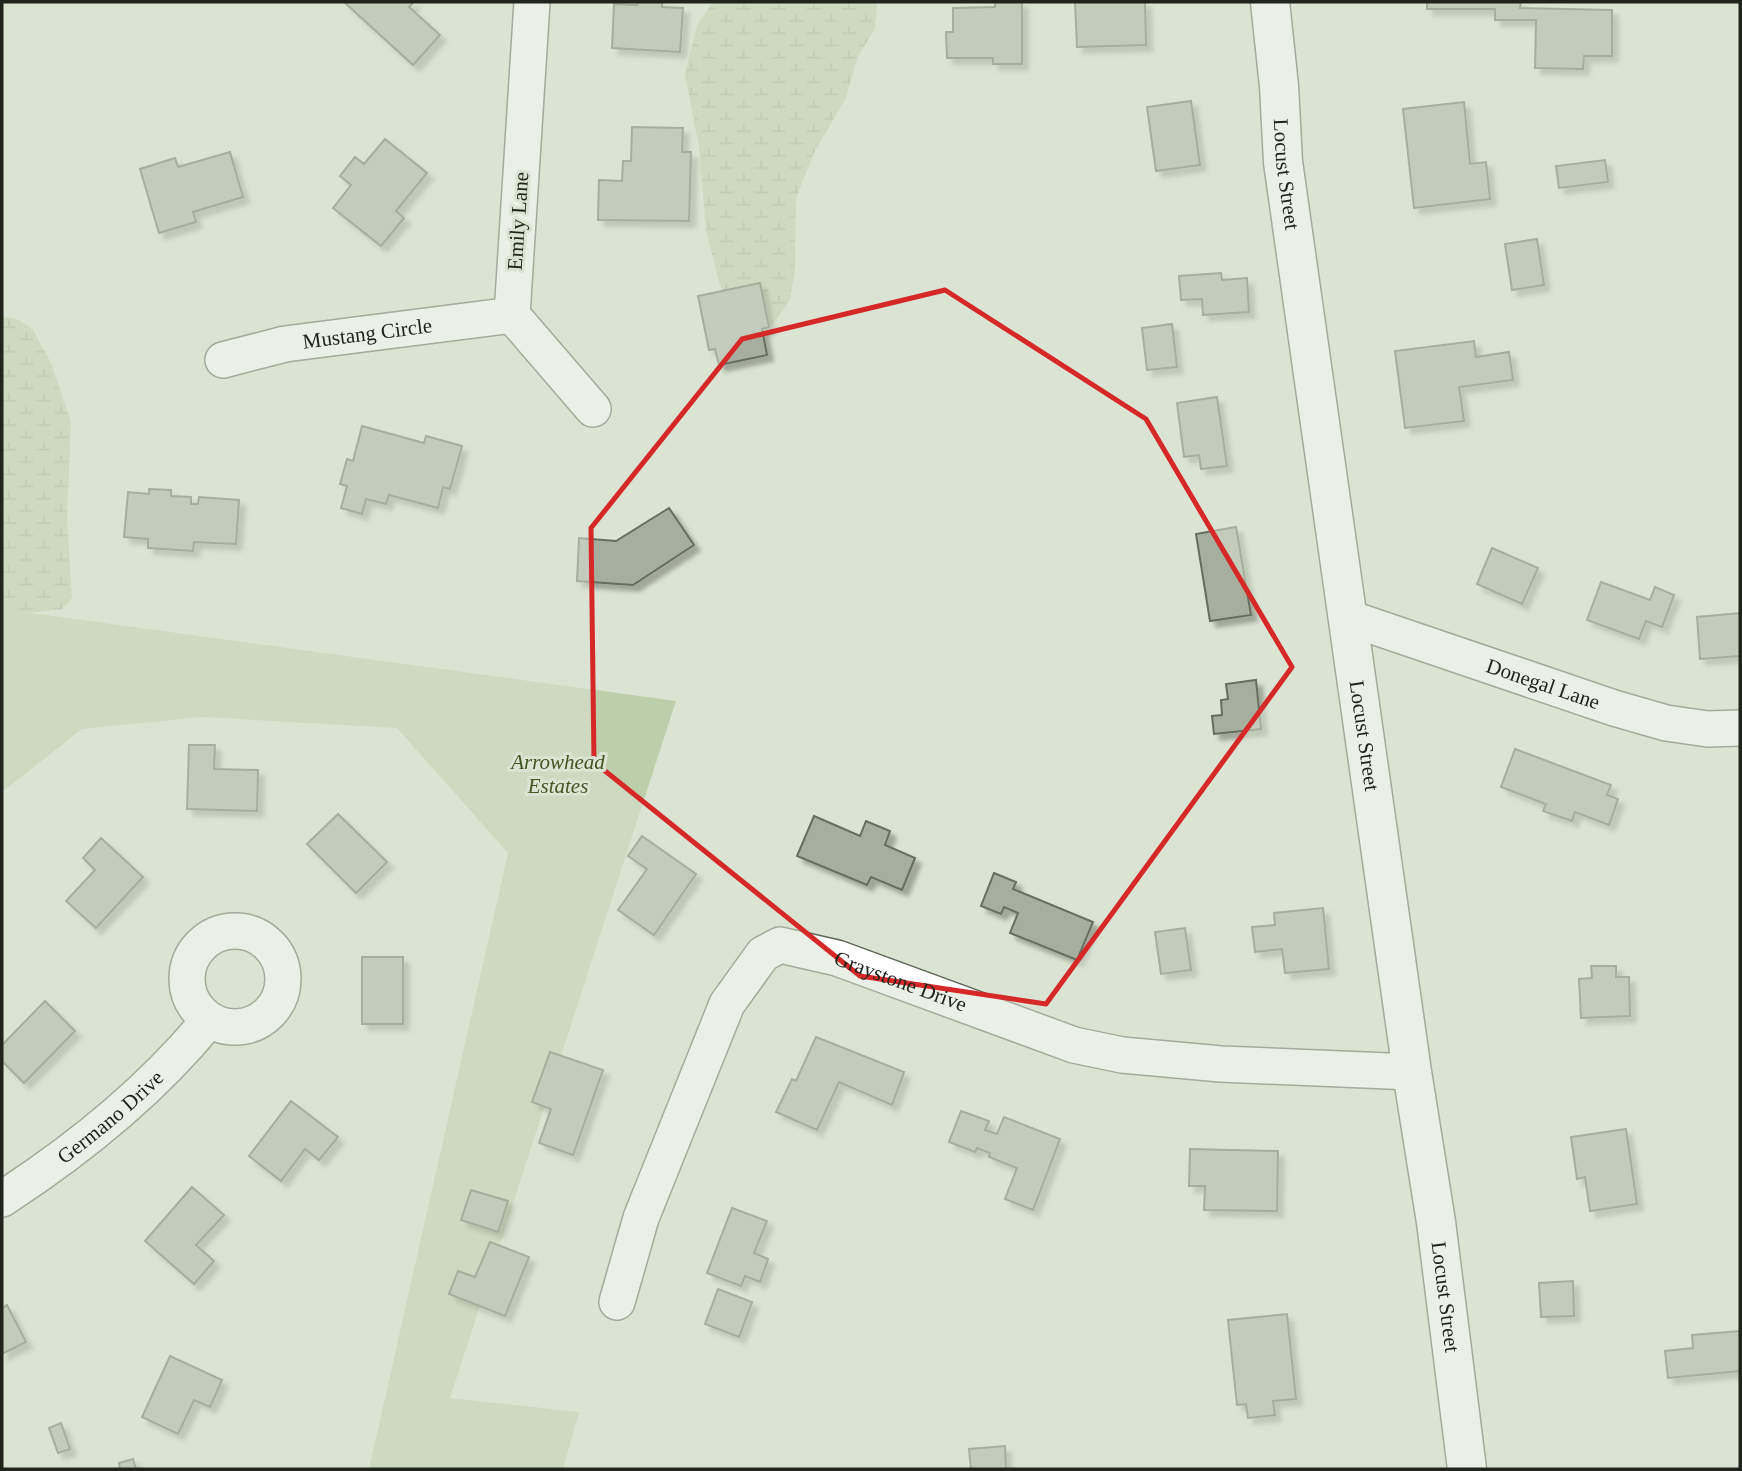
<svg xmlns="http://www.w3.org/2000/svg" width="1742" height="1471" viewBox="0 0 1742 1471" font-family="Georgia,serif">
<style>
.green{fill:#bdcfaa}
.wetland{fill:url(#wetland-marsh)}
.building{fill:#a6af9d;stroke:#666e5e;stroke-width:2;filter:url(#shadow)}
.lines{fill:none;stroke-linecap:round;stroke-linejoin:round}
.minor-casing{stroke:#5f6757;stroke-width:38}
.major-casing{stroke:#5f6757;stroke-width:41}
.minor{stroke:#fff;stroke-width:35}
.major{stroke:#fff;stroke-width:38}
.marked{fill:none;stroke:#d62828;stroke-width:5;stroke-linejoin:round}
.labels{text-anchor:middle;stroke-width:6;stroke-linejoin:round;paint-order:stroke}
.street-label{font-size:21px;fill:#21241d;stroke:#dbe4d2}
.park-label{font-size:21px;font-style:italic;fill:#405720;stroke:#dbe4d2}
</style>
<defs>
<pattern id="wetland-marsh" width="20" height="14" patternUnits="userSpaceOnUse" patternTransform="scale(1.75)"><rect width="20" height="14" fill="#bdcfaa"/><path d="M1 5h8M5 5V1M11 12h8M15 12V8" fill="none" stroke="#a2b292"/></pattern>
<filter id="shadow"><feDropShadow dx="6" dy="6" stdDeviation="2" flood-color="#0004"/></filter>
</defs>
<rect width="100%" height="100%" fill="#dbe4d2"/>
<path class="green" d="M2,609L676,701L450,1398L579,1412L563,1469H369L508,853L397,728L202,717L82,729L2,792Z"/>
<path class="wetland" d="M713,2H875L877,7L875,29L858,56L846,98L814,153L796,198L795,269L790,300L772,325L746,331L721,289L706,231L699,147L685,75L697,25Z
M2,316L19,320L33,330L52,365L71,422L67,519L72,598L62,609L2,616Z"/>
<path class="building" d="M344,2H414L409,7L440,35L413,65Z
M637,2H662V7L683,8L680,52L612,48L614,4L637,5Z
M995,2H1022V64H993V58H947L946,32H953V8L995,7Z
M1075,2H1145L1146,45L1077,47Z
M1427,2H1521L1520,8L1612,10V56H1584L1583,69L1535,68L1536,20H1495V9H1427Z
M1191,101L1200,165L1156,171L1147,107Z
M1464,102L1470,164L1486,162L1490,199L1414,208L1403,109Z
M632,127L683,128L682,152H691L689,221L598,220L599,180L622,181L623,161H631Z
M385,139L427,173L396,211L404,218L381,246L333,208L351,185L340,176L355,157L364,164Z
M230,152L243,197L193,212L196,222L159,233L140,169L175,158L178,167Z
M1605,160L1608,182L1559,188L1556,166Z
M1537,239L1544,285L1512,290L1505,244Z
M1221,273L1222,280L1247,278L1249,312L1203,315L1202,299L1181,300L1179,276Z
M760,283L769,327L762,329L767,355L719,365L715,349L709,350L698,296Z
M1172,324L1177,367L1147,370L1142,328Z
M1474,341L1476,357L1509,352L1513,380L1459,387L1464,421L1405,428L1395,351Z
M1217,397L1227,466L1201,469L1199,455L1184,457L1177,403Z
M362,426L424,443L426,436L462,446L450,489L443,487L438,508L389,495L386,504L366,499L362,514L341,508L347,486L340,484L347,459L353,461Z
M149,489L171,490V496L191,497V504H198L199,497L239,500L236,544L194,542L193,551L148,548V539L124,537L128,492L149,494Z
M669,508L694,545L633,585L577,581L579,538L616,541Z
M1236,527L1251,615L1210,621L1196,534Z
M1492,548L1538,568L1522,604L1477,584Z
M1601,582L1650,600L1655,587L1674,595L1662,627L1646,621L1639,639L1587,620Z
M1740,613V656L1700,659L1697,617Z
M1256,680L1261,729L1214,734L1212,716L1222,715L1221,700L1228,699L1226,684Z
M189,745H215L214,769L258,770L257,811L187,809Z
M1515,749L1611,785L1607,795L1618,799L1609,825L1575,812L1572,821L1543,811L1546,804L1501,787Z
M338,814L387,862L356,893L307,844Z
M814,816L860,836L866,821L890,831L885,845L915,858L902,890L871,877L867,885L797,856Z
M642,836L696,874L654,935L618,910L647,869L628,856Z
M101,838L143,877L96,928L66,901L95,870L83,858Z
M994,873L1016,882L1013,889L1093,922L1077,960L1010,933L1018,913L1004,907L1001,914L981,906Z
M1323,908L1329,969L1285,973L1282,949L1255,952L1252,927L1275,925L1274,913Z
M1185,928L1191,970L1161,974L1155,932Z
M362,957H403V1024H362Z
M1591,966H1616V977H1629L1630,1016L1581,1018L1579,979L1592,978Z
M45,1001L75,1031L24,1083L2,1061V1045Z
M816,1037L904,1072L892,1105L839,1082L817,1130L776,1112L792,1079L796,1081Z
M550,1052L603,1070L573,1155L539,1143L551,1109L532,1102Z
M291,1101L338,1137L319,1160L305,1149L281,1181L249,1156Z
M961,1111L989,1121L985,1130L997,1134L1004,1117L1060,1139L1033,1210L1005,1199L1017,1168L989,1157L990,1153L977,1148L975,1152L949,1142Z
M1626,1129L1637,1204L1590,1211L1585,1177L1577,1179L1571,1137Z
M1190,1149L1278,1151L1277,1211L1204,1210L1205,1186H1189Z
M192,1187L224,1215L196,1245L214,1261L194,1284L145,1241Z
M471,1190L508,1201L498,1232L461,1220Z
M732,1208L767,1221L754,1253L768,1259L760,1282L745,1276L741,1286L707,1273Z
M490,1242L529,1257L505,1316L449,1294L458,1271L475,1277Z
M1573,1281L1574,1316L1541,1317L1539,1283Z
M718,1289L752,1302L739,1337L705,1324Z
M7,1305L26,1342L2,1354V1308Z
M1287,1314L1296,1399L1273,1401L1275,1415L1248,1418L1246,1404L1237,1405L1228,1320Z
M1740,1331V1371L1668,1378L1665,1351L1693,1348L1692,1335Z
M170,1356L222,1380L210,1407L194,1400L178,1434L142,1417Z
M61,1423L70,1449L58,1453L49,1428Z
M1005,1446L1006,1469H971L969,1449Z
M133,1459L136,1469H120L119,1463Z"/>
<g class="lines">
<defs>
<g id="minor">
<path d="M532,2L512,315L593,409"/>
<path id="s1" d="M223,360L285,344L512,315"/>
<path id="s2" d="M1349,618L1614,708L1666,723L1708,729L1740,728"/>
<circle cx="235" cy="979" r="48"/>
<path id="s3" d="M2,1199C79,1149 151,1091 209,1020"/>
<path id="s4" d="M617,1302L641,1218L727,1004L763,954L780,945L837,958L1074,1045L1122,1055L1221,1064L1412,1072"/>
</g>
<g id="major">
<path id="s5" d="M1270,2L1279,86L1283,162L1412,1072L1436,1222L1467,1469"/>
</g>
</defs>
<use href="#minor" class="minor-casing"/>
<use href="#major" class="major-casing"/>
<use href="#minor" class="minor"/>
<use href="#major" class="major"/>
</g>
<path d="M0 0H1742V1471H0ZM945,290L1146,419L1292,667L1046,1004L860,976L594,762L591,528L742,339Z" fill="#dbe4d2" fill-opacity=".55" fill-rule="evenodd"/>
<path class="marked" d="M945,290L1146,419L1292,667L1046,1004L860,976L594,762L591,528L742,339Z"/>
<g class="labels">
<g class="street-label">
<text dy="7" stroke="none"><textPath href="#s5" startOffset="173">Locust Street</textPath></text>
<text transform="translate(518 221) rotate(-86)" y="7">Emily Lane</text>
<text dy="7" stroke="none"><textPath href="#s1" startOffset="147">Mustang Circle</textPath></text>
<text dy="7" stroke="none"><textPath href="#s2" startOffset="205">Donegal Lane</textPath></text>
<text dy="7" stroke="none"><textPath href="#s5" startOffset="740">Locust Street</textPath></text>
<text dy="7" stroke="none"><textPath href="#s4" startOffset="525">Graystone Drive</textPath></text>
<text dy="7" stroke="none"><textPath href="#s3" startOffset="136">Germano Drive</textPath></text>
<text dy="7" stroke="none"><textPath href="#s5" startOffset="1307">Locust Street</textPath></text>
</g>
<g class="park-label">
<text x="558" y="769">Arrowhead<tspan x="558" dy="24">Estates</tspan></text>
</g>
</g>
<rect width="1742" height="1471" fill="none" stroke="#21241d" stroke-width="7"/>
</svg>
